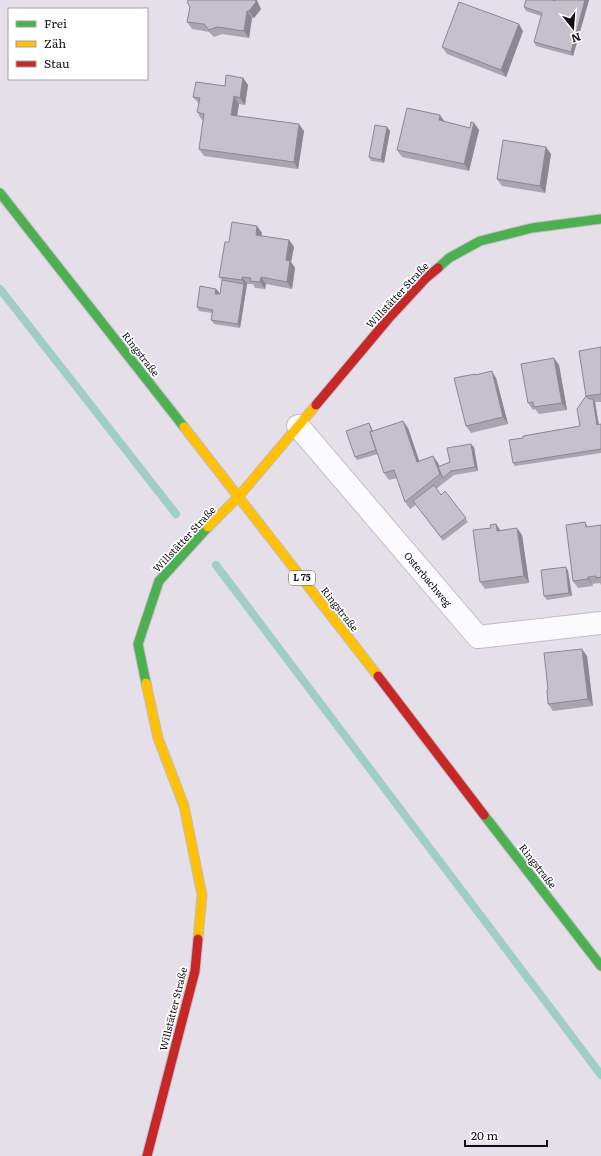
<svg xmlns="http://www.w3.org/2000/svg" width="601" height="1156" viewBox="0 0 601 1156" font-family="Literata,serif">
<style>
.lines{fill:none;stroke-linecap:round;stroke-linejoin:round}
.stream{stroke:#a0cec2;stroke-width:8}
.street-casing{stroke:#c1bcc5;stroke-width:24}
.fast-casing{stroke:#c1bcc5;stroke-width:11}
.slow-casing{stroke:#c1bcc5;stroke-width:11}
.jam-casing{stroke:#c1bcc5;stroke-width:11}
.street{stroke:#fbfafc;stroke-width:22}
.fast{stroke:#4caf50;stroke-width:9}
.slow{stroke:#ffc107;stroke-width:9}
.jam{stroke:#c62828;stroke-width:9}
.wall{fill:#aaa4af}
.shaded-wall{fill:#8b868f}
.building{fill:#c6bfcc;stroke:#8b868f}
.labels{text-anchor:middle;stroke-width:3.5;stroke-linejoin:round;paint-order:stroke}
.shield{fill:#fff;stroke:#59575c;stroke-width:1}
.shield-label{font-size:9px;font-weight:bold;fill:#120f16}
.street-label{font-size:10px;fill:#120f16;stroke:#fff}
</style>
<rect width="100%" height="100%" fill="#e5dfea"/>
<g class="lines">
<path class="stream" d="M0,289L176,514
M216,565L601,1075"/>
<defs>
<path id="street" d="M298,426L478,637L601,623"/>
<path id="fast" d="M0,193L184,427
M438,268L449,258L480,241L532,228L601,219
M146,683L138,644L159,581L208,527
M484,815L601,966"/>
<path id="slow" d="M184,427L378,676
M208,527L239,496L316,405
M146,683L158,738L184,806L202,895L198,939"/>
<path id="jam" d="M316,405L389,318L426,278L438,268
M378,676L484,815
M147,1156L195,971L198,939"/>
</defs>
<use href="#street" class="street-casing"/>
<use href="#fast" class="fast-casing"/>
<use href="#slow" class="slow-casing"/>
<use href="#jam" class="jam-casing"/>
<use href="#street" class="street"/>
<use href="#fast" class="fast"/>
<use href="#slow" class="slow"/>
<use href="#jam" class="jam"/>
</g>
<path class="wall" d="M589,0L573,56L536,46L534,42L541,16L526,11L524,7L555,1Z
M190,7L261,9L254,18H252L249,38L222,34L214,37L209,32L192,29L187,22Z
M523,31L506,77L447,54L442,47Z
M243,78L248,85L245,105L239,104L237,116L304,131L298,169L204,156L199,149L203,120H202L197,112L199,104L193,97L225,86Z
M445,122L470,128L474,123L479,130L469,171L402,157L397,150Z
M387,127L390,131L384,163L371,161L369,157Z
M551,154L545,193L502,186L497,179Z
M257,226L262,233L261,236L289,240L294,247L291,262L295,268L292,289L266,284L265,289L255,288L253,284H247L240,328L214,324L211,320L212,313L199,311L197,307L216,289L219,292V294H220L222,280L219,277L229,242Z
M601,347V402H595L599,424H601V453L515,466L513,463L580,426L586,396Z
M559,365L567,410L539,414L535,409L533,410L528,403Z
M475,374L476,375L496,378L508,424L471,433L466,426Z
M369,423L373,431L408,428L419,461L433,456L438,463L439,466L450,462L474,447L478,471L454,475L436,489L441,495L445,491L468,522L443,541L416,505L410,509L405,502L397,478L389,480L384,473L378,454L357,460L355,457Z
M585,522L588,527L601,525V585L600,583L592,584L593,586L578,588L573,581Z
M500,530L522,535L529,583L485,589L480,582Z
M566,567L568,571L572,596L547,600L544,596Z
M587,656L593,706L553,711L548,704V689Z"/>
<path class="shaded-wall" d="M255,0H257L261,9L254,18L249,11Z
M585,0H589L573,56L571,52Z
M247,11L252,18L249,38L244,31Z
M519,24L523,31L506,77L501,70Z
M243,78L248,85L245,105L240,98Z
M234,96L239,104L236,122L231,115Z
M440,115L445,122L439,120Z
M474,123L479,130L469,171L464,164Z
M299,124L304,131L298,169L294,162Z
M387,127L390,131L384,163L381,160Z
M546,147L551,154L545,193L540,186Z
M257,226L262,233L260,242L256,235Z
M289,240L294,247L291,262L295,268L292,289L287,282L286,260Z
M242,277L247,284L240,328L238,324L244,284L242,280Z
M261,277L266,284L265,289L260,282Z
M216,289L219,292L218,297L215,294Z
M554,358L559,365L567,410L562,403Z
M492,371L496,378L508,424L503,417Z
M593,399L595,402L599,428L597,425Z
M403,421L408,428L422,469L417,462Z
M369,423L371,427L380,453L378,449Z
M471,444L474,447L478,471L475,467Z
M433,456L438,463L443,477V478L440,474Z
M496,524L501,531H497Z
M517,528L522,535L529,583L524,576Z
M566,567L568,571L572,596L569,593Z
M588,577L592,584L593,586L588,579Z
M582,649L587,656L593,706L588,699Z"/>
<path class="building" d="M188,0H255L256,2L249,11H247L244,31L217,27L209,30L204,24L187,22L190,7L187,2Z
M526,0H552L555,1V0H585L571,52L534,42L542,13L524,7Z
M459,2L519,24L501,70L442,47Z
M226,75L243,78L240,98L234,96L231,115L299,124L294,162L199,149L204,114L197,112L200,98L193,97L196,82L225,86Z
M407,108L440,115L439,120L470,128L471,122L474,123L464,164L397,150Z
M375,125L387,127L381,160L369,157Z
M503,140L546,147L540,186L497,179Z
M232,222L257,226L256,235L289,240L286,260L290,261L287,282L261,277L260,282L250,281L251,278L242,277V280L219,277L225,242H229Z
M222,280L244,284L238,324L211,320L213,310L197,307L200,286L216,289L215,294H220Z
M601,347V394L586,396L579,351Z
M554,358L562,403L534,407L533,402L528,403L521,364Z
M492,371L503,417L466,426L454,378L475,374V375Z
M586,396L589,399H593L597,425L601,424V449L513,463L509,440L523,438V436L580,426L577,409Z
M403,421L417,462L433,456L440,474L405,502L394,470L384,473L370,432Z
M369,423L372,431L370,432L376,450L355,457L346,431Z
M471,444L475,467L451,471L443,478L438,467L450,462L447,448Z
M434,485L441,495L445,491L466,518L441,537L413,501Z
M585,522L586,527L601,525V577L596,578V576L588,577V579L573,581L566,525Z
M496,524L497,531L517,528L524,576L480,582L473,530L491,528L490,525Z
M566,567L569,593L544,596L541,570Z
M582,649L588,699L548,704L547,690L548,689L544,653Z"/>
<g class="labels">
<rect class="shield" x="289" y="571" width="26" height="14" rx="3"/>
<g class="shield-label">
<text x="302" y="581">L 75</text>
</g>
<g class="street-label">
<text transform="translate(397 295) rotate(-47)" y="4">Willstätter Straße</text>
<text transform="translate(141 354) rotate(52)" y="4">Ringstraße</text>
<text transform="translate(184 539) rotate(-47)" y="4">Willstätter Straße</text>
<text transform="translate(428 579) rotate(50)" y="4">Osterbachweg</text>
<text transform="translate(340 609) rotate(52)" y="4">Ringstraße</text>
<text transform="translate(538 866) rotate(52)" y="4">Ringstraße</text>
<text transform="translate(173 1009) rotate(-76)" y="4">Willstätter Straße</text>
</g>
</g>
<rect x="8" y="8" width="140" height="72" fill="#ffffff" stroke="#a09fa2"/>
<rect x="16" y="21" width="20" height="6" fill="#4caf50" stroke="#a09fa2"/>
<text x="44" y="28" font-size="12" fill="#120f16">Frei</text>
<rect x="16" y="41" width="20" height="6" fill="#ffc107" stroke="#a09fa2"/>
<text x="44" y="48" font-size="12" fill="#120f16">Zäh</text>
<rect x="16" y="61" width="20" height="6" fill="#c62828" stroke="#a09fa2"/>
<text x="44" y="68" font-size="12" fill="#120f16">Stau</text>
<g transform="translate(573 28) rotate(163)" stroke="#ffffff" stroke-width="3" paint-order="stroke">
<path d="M0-3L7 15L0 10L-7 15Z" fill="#120f16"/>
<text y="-6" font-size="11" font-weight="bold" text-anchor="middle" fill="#120f16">N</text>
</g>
<path d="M465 1140v6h82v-6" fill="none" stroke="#120f16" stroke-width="2"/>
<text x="471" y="1140" font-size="12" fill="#120f16" stroke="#ffffff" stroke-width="3" paint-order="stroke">20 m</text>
</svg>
